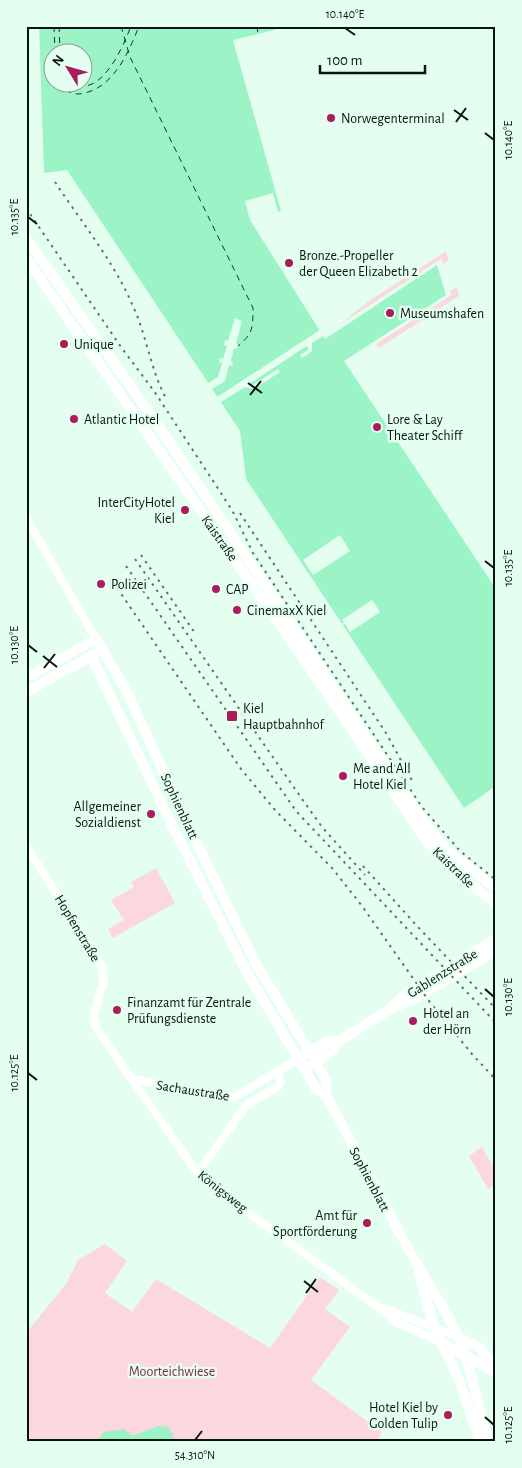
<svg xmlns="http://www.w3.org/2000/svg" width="522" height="1468" viewBox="0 0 522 1468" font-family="'Alegreya Sans',sans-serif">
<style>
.green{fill:#fbd7e0}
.water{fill:#9cf3c6;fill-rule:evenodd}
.pier{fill:#e4fff0}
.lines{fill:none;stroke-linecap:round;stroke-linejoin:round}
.ferry{stroke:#103625;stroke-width:1;stroke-dasharray:6 5;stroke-linecap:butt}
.minor{stroke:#fff;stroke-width:8}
.major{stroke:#fff;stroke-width:10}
.rail{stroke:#607268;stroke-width:2;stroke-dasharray:2.5 5;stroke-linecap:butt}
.ticks{fill:none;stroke:#09150f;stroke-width:2}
.poi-dot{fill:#ab1d5a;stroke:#e4fff0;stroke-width:2}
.labels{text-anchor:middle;stroke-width:5;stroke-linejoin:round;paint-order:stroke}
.poi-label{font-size:14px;fill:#09150f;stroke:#e4fff0;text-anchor:start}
.street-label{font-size:14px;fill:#09150f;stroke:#e4fff0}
.park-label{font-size:14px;fill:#862549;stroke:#e4fff0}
.neatline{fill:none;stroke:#09150f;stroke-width:2}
.ticks-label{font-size:12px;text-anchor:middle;fill:#09150f}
</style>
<rect width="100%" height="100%" fill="#e4fff0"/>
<path class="green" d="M446,251L449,261L443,264L441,259L339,325L369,301Z
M457,287L459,296L379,348L376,344L451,295L450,291Z
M156,868L175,903L113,938L108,929L124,920L111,900L134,887L131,882Z
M482,1147L496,1171V1184L488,1189L469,1156Z
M105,1244L127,1261L105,1293L132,1312L156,1279L270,1348L320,1277L339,1290L325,1309L350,1327L311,1380L382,1432L377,1442H26V1333L66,1284L78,1260Z"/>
<path class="water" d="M39,26H277L278,28L274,30L233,40L281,211L250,220L325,339L437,265L446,295L344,361L496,589V786L464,808L246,479L240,431L67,170L44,173ZM52,52H82V82H52Z
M159,1426L168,1427L173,1434V1442H96L104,1432L124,1429L132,1436Z"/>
<path class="pier" d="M273,193L278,212L250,220L245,201Z
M235,318L242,321L236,343L238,344L237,349L234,348L231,361L233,362L232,366L229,365L225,381L212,389L208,383L218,377L222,363L219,362L220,358L223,359L227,346L224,345L225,340L228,341Z
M320,330L323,336L312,343V351L302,358L300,355L308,350V346L305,347L249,384L253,385L278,369L280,372L254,389L245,387L221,402L217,397Z
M340,535L350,551L313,575L303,560Z
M372,600L380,612L350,632L345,624L343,625L342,624L344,622L342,620Z"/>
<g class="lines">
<path class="ferry" d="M54,26L55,52
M59,26L60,52
M121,26L130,57L253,308C253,327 253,334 238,346
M257,26L258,34
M58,82C65,92 74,96 85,93C114,86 129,52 139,26
M67,82C100,102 122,49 131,26"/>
<path class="minor" d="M26,518L96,639
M26,846L91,947L102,968L104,981L93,1016L97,1029L193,1167L209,1184L375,1305L396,1322L441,1342
M132,1079L228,1098L235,1097L298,1059
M198,1173L244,1108L249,1103L279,1086L281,1081L277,1072
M383,1308L458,1337"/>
<path class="major" d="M26,238L164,434L301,638L397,784L433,834L453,856L496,888
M26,258L327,693L418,829L434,850L459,876L496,903
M91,656L173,827L245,969L316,1089L326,1095L416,1263L446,1312L455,1330L466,1356L488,1442
M26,678L96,639L126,690L185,819L256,964L324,1076L326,1081V1095
M26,692L95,654
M394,1005L409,991L496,939
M303,1056L330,1040L338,1042
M311,1065L334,1049L338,1042L390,1009L414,999L496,950
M419,1273L434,1327L459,1380L480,1442
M458,1337L480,1348L496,1367
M442,1343L496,1372"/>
<path class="rail" d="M495,26L496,28
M55,182C80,220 114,262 132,304C147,335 150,370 167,400
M26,208L121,347L154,391L219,490L233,512L253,553L422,807L460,851L496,880
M240,513L386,733L414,784
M141,555L195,633
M135,559L302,799L322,827L365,875
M126,566L296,811L496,1023
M113,582L241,769L275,810L332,868L362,906L429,1001L472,1054L496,1080
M363,866L417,926L496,1009"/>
</g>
<path class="ticks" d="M345,28L355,35M454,110L468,120M456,122L466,108M485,133L494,140M28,217L37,224M248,383L262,393M250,395L261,381M485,561L494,568M28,645L37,652M43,656L57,667M44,668L55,654M485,989L494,997M28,1073L37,1080M304,1281L318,1292M306,1293L316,1279M485,1417L494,1425M195,1440L202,1431"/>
<g class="poi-dot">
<circle cx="331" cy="118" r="5"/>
<circle cx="289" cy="263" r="5"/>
<circle cx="390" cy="313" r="5"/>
<circle cx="64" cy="344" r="5"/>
<circle cx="74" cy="419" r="5"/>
<circle cx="377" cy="427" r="5"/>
<circle cx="185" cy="510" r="5"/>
<circle cx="101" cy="584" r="5"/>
<circle cx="216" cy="589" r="5"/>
<circle cx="237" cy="610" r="5"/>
<rect x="226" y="710" width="12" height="12" rx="2.5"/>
<circle cx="343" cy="776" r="5"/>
<circle cx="151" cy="814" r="5"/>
<circle cx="117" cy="1010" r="5"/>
<circle cx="413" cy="1021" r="5"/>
<circle cx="367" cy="1223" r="5"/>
<circle cx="448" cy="1415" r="5"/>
</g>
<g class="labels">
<g class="poi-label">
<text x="341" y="123">Norwegenterminal</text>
<text x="299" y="260">Bronze.-Propeller<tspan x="299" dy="16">der Queen Elizabeth 2</tspan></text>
<text x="400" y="318">Museumshafen</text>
<text x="74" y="349">Unique</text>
<text x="84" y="424">Atlantic Hotel</text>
<text x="387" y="424">Lore &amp; Lay<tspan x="387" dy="16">Theater Schiff</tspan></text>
<text x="175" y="507" text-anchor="end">InterCityHotel<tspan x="175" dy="16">Kiel</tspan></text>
<text x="111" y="589">Polizei</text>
<text x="226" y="594">CAP</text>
<text x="247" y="615">CinemaxX Kiel</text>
<text x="243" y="713">Kiel<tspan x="243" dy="16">Hauptbahnhof</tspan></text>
<text x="353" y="773">Me and All<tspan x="353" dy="16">Hotel Kiel</tspan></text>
<text x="141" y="811" text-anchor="end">Allgemeiner<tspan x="141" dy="16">Sozialdienst</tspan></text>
<text x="127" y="1007">Finanzamt für Zentrale<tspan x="127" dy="16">Prüfungsdienste</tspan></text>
<text x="423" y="1018">Hotel an<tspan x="423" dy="16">der Hörn</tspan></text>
<text x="357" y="1220" text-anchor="end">Amt für<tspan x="357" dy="16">Sportförderung</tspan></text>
<text x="438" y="1412" text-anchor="end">Hotel Kiel by<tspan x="438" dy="16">Golden Tulip</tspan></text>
</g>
<g class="street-label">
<text transform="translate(220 538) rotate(55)" y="5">Kaistraße</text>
<text transform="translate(180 806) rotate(65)" y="5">Sophienblatt</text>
<text transform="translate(454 867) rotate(44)" y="5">Kaistraße</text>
<text transform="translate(78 928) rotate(59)" y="5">Hopfenstraße</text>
<text transform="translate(442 973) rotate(-32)" y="5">Gablenzstraße</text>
<text transform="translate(193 1090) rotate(9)" y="5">Sachaustraße</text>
<text transform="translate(370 1179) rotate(62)" y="5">Sophienblatt</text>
<text transform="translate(223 1191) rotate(38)" y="5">Königsweg</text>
</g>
<g class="park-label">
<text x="172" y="1376">Moorteichwiese</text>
</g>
</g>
<rect width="522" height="1468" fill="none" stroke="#e4fff0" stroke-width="55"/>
<g transform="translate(68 68) rotate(307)"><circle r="24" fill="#e4fff0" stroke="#8ca196"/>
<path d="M0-4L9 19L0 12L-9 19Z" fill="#ab1d5a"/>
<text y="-8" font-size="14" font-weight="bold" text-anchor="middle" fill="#09150f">N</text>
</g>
<path d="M320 65v8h105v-8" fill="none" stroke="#09150f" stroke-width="2.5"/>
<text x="327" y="65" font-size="15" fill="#09150f" stroke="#e4fff0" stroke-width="4" paint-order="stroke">100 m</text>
<rect x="28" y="28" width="466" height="1412" class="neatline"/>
<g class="ticks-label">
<text x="345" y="18">10.140°E</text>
<text transform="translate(508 140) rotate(-90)" y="4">10.140°E</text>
<text transform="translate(14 217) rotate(-90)" y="4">10.135°E</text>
<text transform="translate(508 568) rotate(-90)" y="4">10.135°E</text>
<text transform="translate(14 645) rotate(-90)" y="4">10.130°E</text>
<text transform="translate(508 997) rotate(-90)" y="4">10.130°E</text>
<text transform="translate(14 1073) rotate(-90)" y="4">10.125°E</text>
<text transform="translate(508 1425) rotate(-90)" y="4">10.125°E</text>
<text x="195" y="1459">54.310°N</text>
</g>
</svg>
